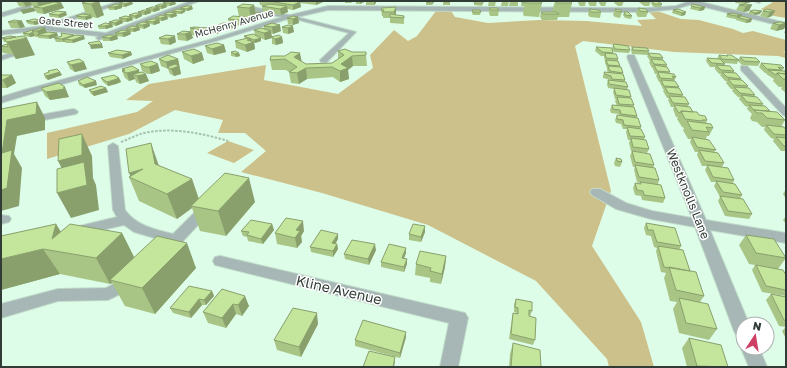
<svg xmlns="http://www.w3.org/2000/svg" width="787" height="368" viewBox="0 0 787 368" font-family="'Golos Text',sans-serif">
<style>
.green{fill:#ccc18a}
.lines{fill:none;stroke-linecap:round;stroke-linejoin:round}
.minor-casing{stroke:#bfdac9;stroke-width:2}
.path{stroke:#a6bfb0;stroke-width:2;stroke-dasharray:2.5 1.5;stroke-linecap:butt}
.minor{fill:#a6b7b5;fill-rule:evenodd}
.wall{fill:#a9c586}
.shaded-wall{fill:#89a06d}
.building{fill:#c4e59c;stroke:#89a06d}
.labels{text-anchor:middle;stroke-width:3;stroke-linejoin:round;paint-order:stroke}
.far-street-label{font-size:10px;fill:#303c35;stroke:#fff}
.street-label{font-size:12px;fill:#303c35;stroke:#fff}
.near-street-label{font-size:14px;fill:#303c35;stroke:#fff}
</style>
<rect width="100%" height="100%" fill="#defde9"/>
<path class="green" d="M775,1H786V18L774,16L761,9Z
M436,11H451L455,17L488,23L539,20L586,21L642,26L637,20L656,19L649,12H660L681,19L699,20L733,29L743,33L753,31L786,40V51L783,52L786,53V58L778,56L674,52L583,41L575,46L611,191L592,246L641,322L654,367H609L607,359L536,281L428,225L322,193L241,172L266,151L245,133H218L223,120L175,110L129,134L47,159V133L137,112L153,101L126,100L149,84L266,65L264,80L338,94L373,68L370,55L394,30L408,41L417,36Z
M228,141L254,150L234,163L207,153Z"/>
<g class="lines">
<defs>
<path id="minor" d="M120,1H128L51,27L106,33L191,1H199L99,40L96,38L98,36L41,30L1,35V31L43,26Z
M690,1H697L786,23V27L692,4L676,9L646,12L328,10L297,17L356,32L327,62H321L320,60L349,33L291,18L216,41L83,78L1,103V97L24,90L212,39L282,17L257,13V11L251,9L254,7L263,9V11L290,15L328,6L646,8L676,6Z
M754,1H762L759,3Z
M29,5L31,6V8L1,17V13Z
M18,51L22,53L20,54L1,60V56Z
M628,55H634L635,57L706,220L786,233V243L710,230L749,324H743V339L737,336L734,331L695,227L651,219L616,209L592,195L590,192L592,189H600L626,203L652,211L692,218L627,57Z
M741,66H747L786,108V116L783,115L741,70Z
M73,109L76,110L78,112L76,114L1,128V122Z
M113,143L118,146L125,210C137,226 154,229 173,234L198,209L203,208L208,209L210,212L184,240L182,243C172,247 171,258 159,255L157,251L165,241L134,232L124,225L76,236L71,234L69,231L71,228L117,217L113,210L108,146Z
M1,215L9,216L11,219L9,222L1,224Z
M220,256L465,313L468,318L458,367H440L449,323L215,265L213,261L215,257Z
M130,276L136,278L138,282L136,286L108,300L58,301L1,318V304L58,289L106,288Z
M743,343V348H759L767,367H749L741,348Z"/>
</defs>
<use href="#minor" class="minor-casing"/>
<path class="path" d="M121,142C129,139 136,135 144,133C171,127 202,133 228,141"/>
<use href="#minor" class="minor"/>
</g>
<path class="wall" d="M16,1H58V2H57H61L64,8L44,14L37,13L34,7H36H33L32,5L26,7L19,6Z
M88,1L104,15L97,18L91,17L92,18L86,20L78,19L76,16L86,15L82,3Z
M259,1H323V2L316,5L300,3L301,7L293,10L287,9L288,12L281,15L263,12L262,6H264L260,5Z
M345,1H354L351,3H345Z
M356,1H364V2L360,4H356Z
M366,1H376V3L374,5H366Z
M427,1H434V3L432,5H426V2Z
M443,1L450,2V5H443Z
M489,1H496L495,6H488Z
M502,1H509L508,6H501Z
M510,1H518V6H509Z
M522,1H540L542,3L539,17L524,16L523,14L524,6H521Z
M555,1L572,3L569,17H558L557,20H542L540,17L541,12H552Z
M579,1H586L585,6H580L578,3Z
M589,1H597L596,6H590L588,3Z
M599,1H607L605,6H601L599,3Z
M615,1H624L622,6H618L614,3Z
M640,1H651L649,6H644L639,2Z
M652,1L662,4L661,7H654L651,4Z
M736,1H752L751,2L745,4L749,11L743,12L736,10L739,5L743,4L735,3Z
M132,2L133,4L125,7H122V8L115,10H109L108,7L119,5V3Z
M175,2L176,4L170,6H167V7L162,9H159L160,10L154,12H151V13L145,15H141L142,16L136,19L132,18L133,20L127,22H122L123,23L116,26L112,25L113,27L106,29H99L98,26L109,24V22L119,20V18L129,16V15L138,13V12L147,10L146,9L155,7V6L164,4L163,3Z
M474,3H483L482,6L474,5Z
M692,4L705,7L704,10L699,11L690,9Z
M254,5L256,13H262V16L257,18V19L252,22H246L247,23L241,26L235,25V27L230,30L219,28L220,32L217,34L208,33L209,34L204,36L192,35L193,38L187,41L178,40L177,34L190,31V28L218,27V25L229,23L228,19L239,17L237,7Z
M396,7V13L395,15L404,16V24L390,23V18H383V16H382L381,10Z
M180,8L193,9L188,11H185V12L181,14H176L177,16L171,18L167,17L168,19L162,21H159L160,23L154,25L150,24V26L144,29L140,28V30L134,32H130L131,34L124,37L117,36L118,39L111,41H103L102,37L116,35L115,33L127,30L126,29L137,27L136,25L146,23L145,21L155,19V18L164,16V14L173,12L172,11L181,9Z
M489,8L499,10L498,16H490L489,13Z
M638,8L648,12L646,17H638L636,14Z
M589,9L601,12L600,18L590,17L588,15Z
M615,9L622,12L620,18L615,17L613,15Z
M678,9L685,15L681,16L672,13L673,10Z
M472,10L481,12L480,15H473L472,13Z
M750,11L760,14L754,15L748,14Z
M763,11H775L772,16L767,18L760,16Z
M624,12L632,16L631,19L625,18L623,15Z
M49,14L67,15L60,18L50,17Z
M727,14L741,16L751,22L746,23L736,20V19H735L726,17Z
M298,17L299,23L293,25L288,24L287,18Z
M14,20L25,27L20,28H11L8,22Z
M41,20L42,23L35,25L28,24L26,21Z
M781,22L784,29L776,31L770,29L773,23Z
M272,23L281,31L273,34L271,33L272,37H282L283,43L276,45L272,44V38L265,40L259,37L261,41L255,43H254L255,49L247,52L236,48L235,41L245,39L244,36L255,35L254,30L264,29V26Z
M288,25L294,32L288,34L283,33L282,27Z
M45,28L47,32L57,33L58,36L50,39L38,38V37H35V36L30,37L24,36L23,33L34,30Z
M786,29V33H784Z
M166,35L176,42L170,45L161,44L159,38Z
M75,36L85,39L73,43H66L65,42H56L54,38Z
M16,37L35,55L16,59L12,54L3,53L1,49V46L7,44L6,42H4L2,38Z
M614,44L630,50L629,53L614,52L612,48Z
M224,45L226,52L214,55L207,53L205,46Z
M596,47L613,53V54L618,59V61L620,66V67L623,73L622,74L625,80V82L628,87L627,90L631,97L630,98L634,105L633,107L637,116V118L641,127L640,129L645,137L644,140L649,149L647,153L631,151L629,143L630,140H628L626,132L627,129H623L621,124L616,123L615,120L617,115L619,116V114L611,113L610,110L612,105L617,106L615,101L616,99H615L613,92L614,89L608,88L607,84L608,80L610,81V80L603,78V76L604,72L608,73L607,70V68L605,63V62L604,56H601L595,51Z
M632,47L649,51L648,53L663,58V60L670,72L669,73L676,77L674,81L679,87L678,88L683,95L682,97L689,104L688,106L693,112L707,120L706,124L713,128L709,136H707L706,139L716,150L714,152L724,163L722,167L734,180L733,183L742,195L740,199L752,214L749,219L725,216L718,201L720,197L714,186L716,182H711L705,170L707,166H702L697,155L698,152H695L690,142L691,139H688L683,130L684,128L682,127L677,119L678,117H676L673,109L674,107H671L668,100L669,98H667L663,91L664,90L663,89L660,83V82H659L656,76L657,74H655L653,69V68H652L649,62L650,61L647,56L648,55L632,54L631,50Z
M338,51L352,52L366,55L367,66H353L348,70L349,79L340,82L333,77L307,79L299,84L291,83L289,72L286,70H272L270,60L271,56L301,62L306,64L332,63L338,59Z
M131,52L132,55L123,59L110,57L108,53Z
M182,52L204,60L193,64L184,59Z
M231,52L239,53L240,56L236,57L231,56Z
M719,55L726,56L727,55L738,60L740,57L760,62L758,66L742,65L738,61L737,64L724,63L725,64L724,66L734,71V73L741,79V80L748,86L747,88L755,95L754,96L763,104L762,106L785,120L781,127L786,130V151H781L773,141L774,139L771,138L764,130L765,127H762L757,122L752,121L750,118L752,114L747,109L748,107L745,106L739,99L740,97H738L732,91L733,89H731L726,83L727,81H725L720,75L721,74H719L715,69V67H710L706,61L707,58L717,59Z
M159,59H178L181,74L174,76L170,74L168,69L161,66Z
M67,62L87,69L75,72L70,69Z
M761,63L784,68L782,71L786,72V93L781,89L782,87H779L773,81L774,79L766,74L767,73H765L759,67Z
M140,64L160,71L151,74H148L142,71Z
M122,69L139,70V72L149,81L140,84L136,82L135,79L129,81L125,78L122,71L123,70Z
M48,71L60,72L62,75L48,80L45,78L44,74L48,73Z
M1,75H12L16,83L7,88H1Z
M101,78H119L121,82L116,84L108,86L103,82Z
M78,81L97,85L85,88L79,85Z
M41,88L68,95L69,97L50,100L45,96Z
M106,88L108,92L94,96L91,94L89,90Z
M632,151L654,165L653,168L659,180L658,184L665,198L663,203L642,200L641,196L635,195L633,188L635,183L639,184L640,183L637,182L634,170L635,167H633L630,156Z
M616,158L622,162L620,167L615,166L614,163Z
M159,166L192,179L199,199L255,202L226,236L200,231L192,208L177,219L139,201L129,177Z
M786,189V199L783,194Z
M786,216V224L783,220Z
M646,223L681,246L679,250L690,271L704,296L700,302L717,329L709,340L679,333L673,309L677,302L670,301L664,278L666,273L661,272L656,251L657,248L654,247L651,236L646,235L644,228Z
M56,224L61,232L122,233L134,257L196,268L155,314L125,306L112,283L110,284L60,274L1,290Z
M272,224L274,230L263,244L248,241L247,237L243,236L241,231Z
M425,226V232L421,242L409,240V234Z
M304,231L301,236L302,242L297,248L277,244L275,233Z
M746,235L786,258L778,269L786,275V296L762,292L752,270L755,265L749,264L739,245Z
M338,239L335,244H337L338,249L333,257L311,252L310,247Z
M406,248V253L404,258L407,259V264L404,272L381,267V262Z
M376,250L369,265L345,259L344,254Z
M446,256L445,267L441,284L430,282V278L415,275L416,264Z
M222,289L249,306L242,316L236,314L226,328L208,323L203,312Z
M212,291L214,296L206,305H202L191,318L173,313L170,308Z
M771,294L786,297V339L782,331L786,327L779,326L766,300Z
M516,299L532,311L530,316H529L535,340L533,345L509,339L512,318L513,313L517,314V313L514,312V304Z
M318,324L301,357L277,350L274,340Z
M406,337L400,358L355,346V340Z
M689,338L728,367H687L682,348Z
M513,343L541,367H509L510,354Z"/>
<path class="shaded-wall" d="M25,1H34H30L32,5L26,7L23,2Z
M40,1H58V2L39,7L37,2Z
M99,1L104,15L97,18L91,4Z
M316,1H323V2L316,5Z
M361,1H364V2L360,4V2Z
M374,1H376V3L374,5Z
M747,1H752L751,2L744,4L745,2Z
M132,2L133,4L125,7L124,4Z
M175,2L176,4L170,6V3Z
M300,2L301,7L293,10V5Z
M61,3L64,8L44,14L42,8Z
M166,4L167,7L162,9L161,6Z
M122,5V8L115,10L114,7Z
M254,5L257,19L252,22L249,8Z
M752,5L749,11L743,12L746,6Z
M192,6L193,9L188,11L187,9Z
M287,6L288,12L281,15L280,9Z
M159,7L160,10L154,12L153,9Z
M396,7V13L394,18V12Z
M705,7L704,10L699,11L700,8Z
M34,8L36,11L23,14L21,11Z
M150,10L151,13L145,15L144,12Z
M185,10V12L181,14L180,12Z
M762,11L760,14L754,15L755,13Z
M775,11L772,16L767,18L770,12Z
M66,12L67,15L60,18L58,15Z
M686,12L685,15L681,16L682,13Z
M141,13L142,16L136,19L135,16Z
M176,13L177,16L171,18L170,15Z
M262,13V16L258,18L257,15Z
M91,15L92,18L86,20L85,17Z
M167,16L168,19L162,21L161,18Z
M132,17L133,20L127,22L126,19Z
M245,17L247,23L241,26L240,20Z
M298,17L299,23L293,25V19Z
M159,19L160,23L154,25L153,22Z
M752,19L751,22L746,23L747,20Z
M41,20L42,23L35,25L33,22Z
M122,20L123,23L116,26L115,23Z
M22,21L25,27L20,28L17,22Z
M149,23L150,26L144,29L143,25Z
M786,23V26L784,29L776,31L779,25Z
M112,24L113,27L106,29L105,26Z
M234,24L235,27L230,30L229,26Z
M280,25L281,31L273,34L272,27Z
M293,26L294,32L288,34V28Z
M139,27L140,30L134,32L133,29Z
M219,27L220,32L217,34L216,30L217,28Z
M45,28L48,35H39L37,31Z
M207,28L209,34L204,36L202,30Z
M130,31L131,34L124,37L122,33Z
M271,31L272,38L265,40L264,33Z
M33,32L35,36L30,37L29,34Z
M191,32L193,38L187,41L185,34Z
M57,33L58,36L50,39L48,36Z
M74,35L76,38L64,39L65,42H64L62,39Z
M117,35L118,39L111,41L109,38Z
M84,36L85,39L73,43L72,40Z
M175,36L176,42L170,45L168,39Z
M282,37L283,43L276,45L275,39Z
M27,38L35,55L16,59L7,42Z
M261,38V41L255,43L254,40Z
M251,39L252,43L254,42L255,49L247,52L245,45L247,40Z
M102,44L103,48L91,49L90,45Z
M224,45L226,52L214,55L212,49Z
M131,52L132,55L123,59L122,55Z
M202,53L204,60L193,64L191,56Z
M239,53L240,56L236,57L235,54Z
M300,53L302,63L294,57Z
M352,56L353,66L348,70L349,79L340,82V71L341,64Z
M178,59L181,74L174,76L171,69L167,67L168,69L166,62Z
M84,62L87,69L75,72L71,65Z
M158,64L160,71L151,74L149,67Z
M306,68L307,79L299,84L297,73Z
M139,70L140,75L146,74L149,81L140,84L137,76L133,74L135,79L129,81L127,73Z
M60,72L62,75L48,80L46,76Z
M12,75L16,83L7,88L3,80Z
M119,78L121,82L116,84L108,86L107,82Z
M96,81L97,85L85,88L83,85Z
M65,87L69,97L50,100L46,92Z
M106,88L108,92L94,96L92,92Z
M37,102L45,118V130L17,136L14,154L22,168L19,206L1,211L2,153L7,120Z
M82,134L92,156L93,178L96,185L99,210L71,218L57,193L70,184L58,161Z
M151,143L159,166L155,164Z
M143,169L131,178L129,173Z
M249,178L255,202L226,236L218,211Z
M192,179L200,203L191,206L192,208L177,219L167,194Z
M303,221L304,231L301,236L302,242L297,248L295,238L296,230Z
M56,224L71,249L52,239Z
M272,224L274,230L263,244L261,239Z
M425,226V232L421,242V237Z
M122,233L135,259L110,280L112,283L110,284L96,258Z
M338,234V239L333,248L332,243Z
M187,243L196,268L155,314L142,288Z
M337,244L338,249L333,257V251Z
M375,244L376,250L369,265L368,259Z
M406,248V253L402,263V258Z
M43,249L60,274L1,290V259Z
M446,256L445,267L441,284L442,274Z
M407,259V264L404,272V267Z
M212,291L214,296L206,305L204,300Z
M245,296L249,306L242,316L238,305Z
M199,299L202,305L191,318L189,312Z
M233,304L236,314L226,328L222,318Z
M317,313L318,324L301,357L299,347Z
M406,332V337L400,358V353Z
M395,357V362L394,367H393Z"/>
<path class="building" d="M88,1H99L91,4L82,3Z
M126,1L132,2L124,4L119,3Z
M169,1L175,2L170,3H163Z
M268,1H294L300,2L293,5Z
M427,1H434L432,3L426,2Z
M443,1H450V2H444Z
M475,1H483V3H474Z
M522,1H525L524,3H522Z
M525,1H540L542,3H526Z
M555,1H570L572,3H557Z
M652,1H657L662,4H654Z
M54,2L61,3L42,8L34,7Z
M116,4L122,5L114,7H108Z
M160,4H166L161,6H155Z
M243,4L254,5L249,8L237,7Z
M269,4L287,6L280,9L262,6Z
M692,4L705,7L700,8L691,6Z
M745,4L752,5L746,6L739,5Z
M186,6H192L187,9L180,8Z
M152,7H159L153,9H146Z
M396,7L394,12H383L384,10H381L382,8Z
M34,8L21,11V10Z
M489,8H497L499,10H491Z
M638,8L646,9L648,12L640,11Z
M177,9L185,10L180,12L172,11Z
M589,9L599,10L601,12H591Z
M615,9L621,10L622,12L616,11Z
M678,9L686,12L682,13L673,10Z
M767,9L775,11L770,12L763,11Z
M144,10H150L144,12H138Z
M472,10H480L481,12H473Z
M754,10L762,11L755,13L750,11Z
M57,11L66,12L58,15L49,14Z
M169,12L176,13L170,15L164,14Z
M256,12L262,13L257,15H256Z
M541,12H556L559,14H543Z
M624,12H628L632,16L625,15Z
M135,13H141L135,16L129,15Z
M731,13L742,15L736,16L727,14Z
M82,14L91,15L85,17L76,16Z
M390,14L404,16V18L390,17Z
M161,15L167,16L161,18H155Z
M125,16L132,17L126,19L119,18Z
M233,16L245,17L240,20L228,19Z
M293,16L298,17L293,19L287,18Z
M742,16L752,19L747,20L737,17Z
M34,19L41,20L33,22L26,21Z
M152,19H159L153,22L145,21Z
M14,20L22,21L17,22H8Z
M115,20H122L115,23L109,22Z
M142,22L149,23L143,25H136Z
M781,22L786,23L779,25L773,23Z
M105,23L112,24L105,26H98Z
M223,23L234,24L229,26L218,25Z
M272,23L280,25L272,27L264,26Z
M288,25L293,26L288,28L282,27Z
M132,26L139,27L133,29H126Z
M194,27L207,28L202,30L190,28Z
M209,27H219L217,28L219,29L216,30H208L207,28Z
M40,28H45L37,31H32Z
M261,28L271,31L264,33L254,30Z
M32,30H34L32,31L33,32L29,34L23,33Z
M122,30L130,31L122,33H115Z
M183,31L191,32L185,34H177Z
M48,32L57,33L48,36L37,35Z
M61,33L74,35L62,39L54,38L62,36Z
M253,34L261,38L254,40L244,36Z
M76,35L84,36L72,40L64,39Z
M109,35H117L109,38L102,37Z
M166,35L175,36L168,39L159,38Z
M279,35L282,37L275,39L271,37Z
M10,36L16,37L6,39L2,38Z
M23,36L27,38L7,42L4,39Z
M248,38L251,39L247,40L254,42L245,45L235,41Z
M99,41L102,44L90,45L88,43Z
M217,43L224,45L212,49L205,46Z
M7,44L8,47L1,46Z
M614,44L628,46L630,50L615,49L613,45Z
M596,47L612,48L613,53L602,52Z
M632,47L647,48L649,51L633,50Z
M194,49L202,53L191,56L182,52Z
M345,49L352,52H366V55L352,56L341,64L348,68L340,71L332,67L306,68L297,73L289,72L297,67L285,59L270,60L271,56H285L291,52L300,53L294,57L306,64L332,63L344,55L338,51Z
M117,50L131,52L122,55L108,53Z
M235,51L239,53L235,54L231,52Z
M605,53L616,54L618,59L606,58Z
M648,53L660,54L663,58L651,57Z
M168,55L178,59L166,62L159,59Z
M719,55L728,56L727,55H731L739,60L722,59Z
M740,57L756,58L760,62L744,61Z
M707,58L720,59L725,64L712,63Z
M79,59L84,62L71,65L67,62Z
M651,59L663,60L667,65L654,64Z
M606,60L618,61L620,66L608,65Z
M151,61L158,64L149,67H145L140,64Z
M761,63L781,65L784,68L778,67L781,70L767,69Z
M175,64L179,66L171,69L167,67Z
M654,65L667,67L670,72L657,71Z
M716,65L730,66L734,71L721,70Z
M132,66L139,70L127,73L122,71L125,70L122,69Z
M608,66L621,67L623,73L610,71Z
M57,69L60,72L46,76L44,74L49,72L48,71Z
M768,70L785,71L786,74L777,73L776,75Z
M142,72L146,74L137,76L133,74Z
M604,72L623,74L625,80L612,79L611,76L605,74Z
M658,72L674,74L676,77L672,76L674,79L660,78Z
M722,72L736,73L741,79L727,77Z
M777,73L786,74V79H783Z
M1,75H12L3,80H1Z
M114,75L119,78L114,80L107,82L101,78Z
M87,77L96,81L83,85L78,81Z
M728,79L742,80L748,86L733,85Z
M608,80L626,82L628,87L609,84Z
M661,80L675,81L679,87L664,86Z
M59,83L65,87L63,88L65,89L46,92L41,88Z
M101,86L106,88L92,92L89,90Z
M665,87L679,88L683,95L668,93Z
M734,87L749,88L755,95L740,93Z
M614,88L629,90L631,97L616,95Z
M741,95L757,97L763,104L747,102Z
M669,96L685,97L689,104L673,103Z
M617,97L631,98L634,105L619,104Z
M37,102L36,114L7,120L2,153L12,150L7,188L1,190V109Z
M612,105L634,107L637,116L621,114L620,110L613,109Z
M674,105L690,107L693,112L681,111L680,113L678,112Z
M749,105L765,106L770,111L754,110Z
M754,110L777,112L785,120L767,118L762,113H757Z
M681,111L697,112L699,115L705,116L707,120H702V121L685,119Z
M617,115L638,118L641,127L624,125L623,120L617,119Z
M687,121L711,124L713,128L706,127L709,132L692,130Z
M766,125L784,127L786,130V135L774,134Z
M627,127L641,129L645,137L630,136Z
M82,134V155L58,161L59,139Z
M692,137L709,140L716,150L697,147Z
M776,137L786,138V146H784Z
M631,138L646,140L649,149L633,147Z
M151,143L155,164L192,179L167,194L129,177L143,169L129,173L126,149Z
M699,150L718,153L724,163L705,161Z
M632,151L650,154L654,165L635,162Z
M616,158L621,159L622,162L617,161Z
M84,162L87,185L57,193V169Z
M635,165L655,168L659,180L639,177Z
M707,165L728,168L734,180L713,177Z
M225,173L249,178L218,211L191,206Z
M716,181L735,184L742,195L723,192Z
M640,182L661,185L665,198L644,195L643,191L637,190L635,183L641,184Z
M720,196L743,199L752,214L728,211Z
M286,218L303,221L296,230L300,231L295,238L275,233Z
M251,220L272,224L261,239L247,235L249,232L241,231Z
M646,223L675,228L681,246L657,242L653,230H648Z
M56,224L52,239L70,224L122,233L96,258L43,249L1,259V236Z
M413,224L425,226L421,237L409,234Z
M321,230L338,234L332,243L337,244L333,251L310,247Z
M746,235L774,239L786,258L756,253Z
M157,236L187,243L142,288L110,280Z
M352,240L375,244L368,259L344,254Z
M389,244L406,248L402,258L407,259L404,267L381,262Z
M658,246L683,250L690,271L664,267Z
M420,251L446,256L442,274L430,271L431,268L416,264Z
M756,265L783,270L786,275V290L766,286Z
M669,267L696,272L704,296L676,290Z
M189,286L212,291L204,300L199,299L189,312L170,308Z
M222,289L245,296L238,305L233,304L222,318L203,312Z
M771,294L786,297V321L784,320Z
M679,298L708,304L717,329L686,323Z
M516,299L532,302V311L529,310V316L536,318L535,340L511,334L513,313L518,314V308L515,307Z
M293,308L317,313L299,347L274,340Z
M363,320L406,332L400,353L355,340Z
M689,338L721,345L728,367L697,366Z
M513,343L540,350L541,367H511Z
M369,351L395,357L393,367H363Z"/>
<g class="labels">
<g class="far-street-label">
<text transform="translate(66 22) rotate(5)" y="4">Gate Street</text>
<text transform="translate(234 23) rotate(-16)" y="4">McHenry Avenue</text>
</g>
<g class="street-label">
<text transform="translate(688 194) rotate(68)" y="4">Westknolls Lane</text>
</g>
<g class="near-street-label">
<text transform="translate(339 290) rotate(13)" y="5">Kline Avenue</text>
</g>
</g>
<rect width="787" height="368" fill="none" stroke="#303c35" stroke-width="4"/>
<g transform="translate(755 336) rotate(12)"><circle r="19" fill="#ffffff" stroke="#acb1ae"/>
<path d="M0-3L7 15L0 10L-7 15Z" fill="#ce3f66"/>
<text y="-6" font-size="11" font-weight="bold" text-anchor="middle" fill="#303c35">N</text>
</g>
</svg>
